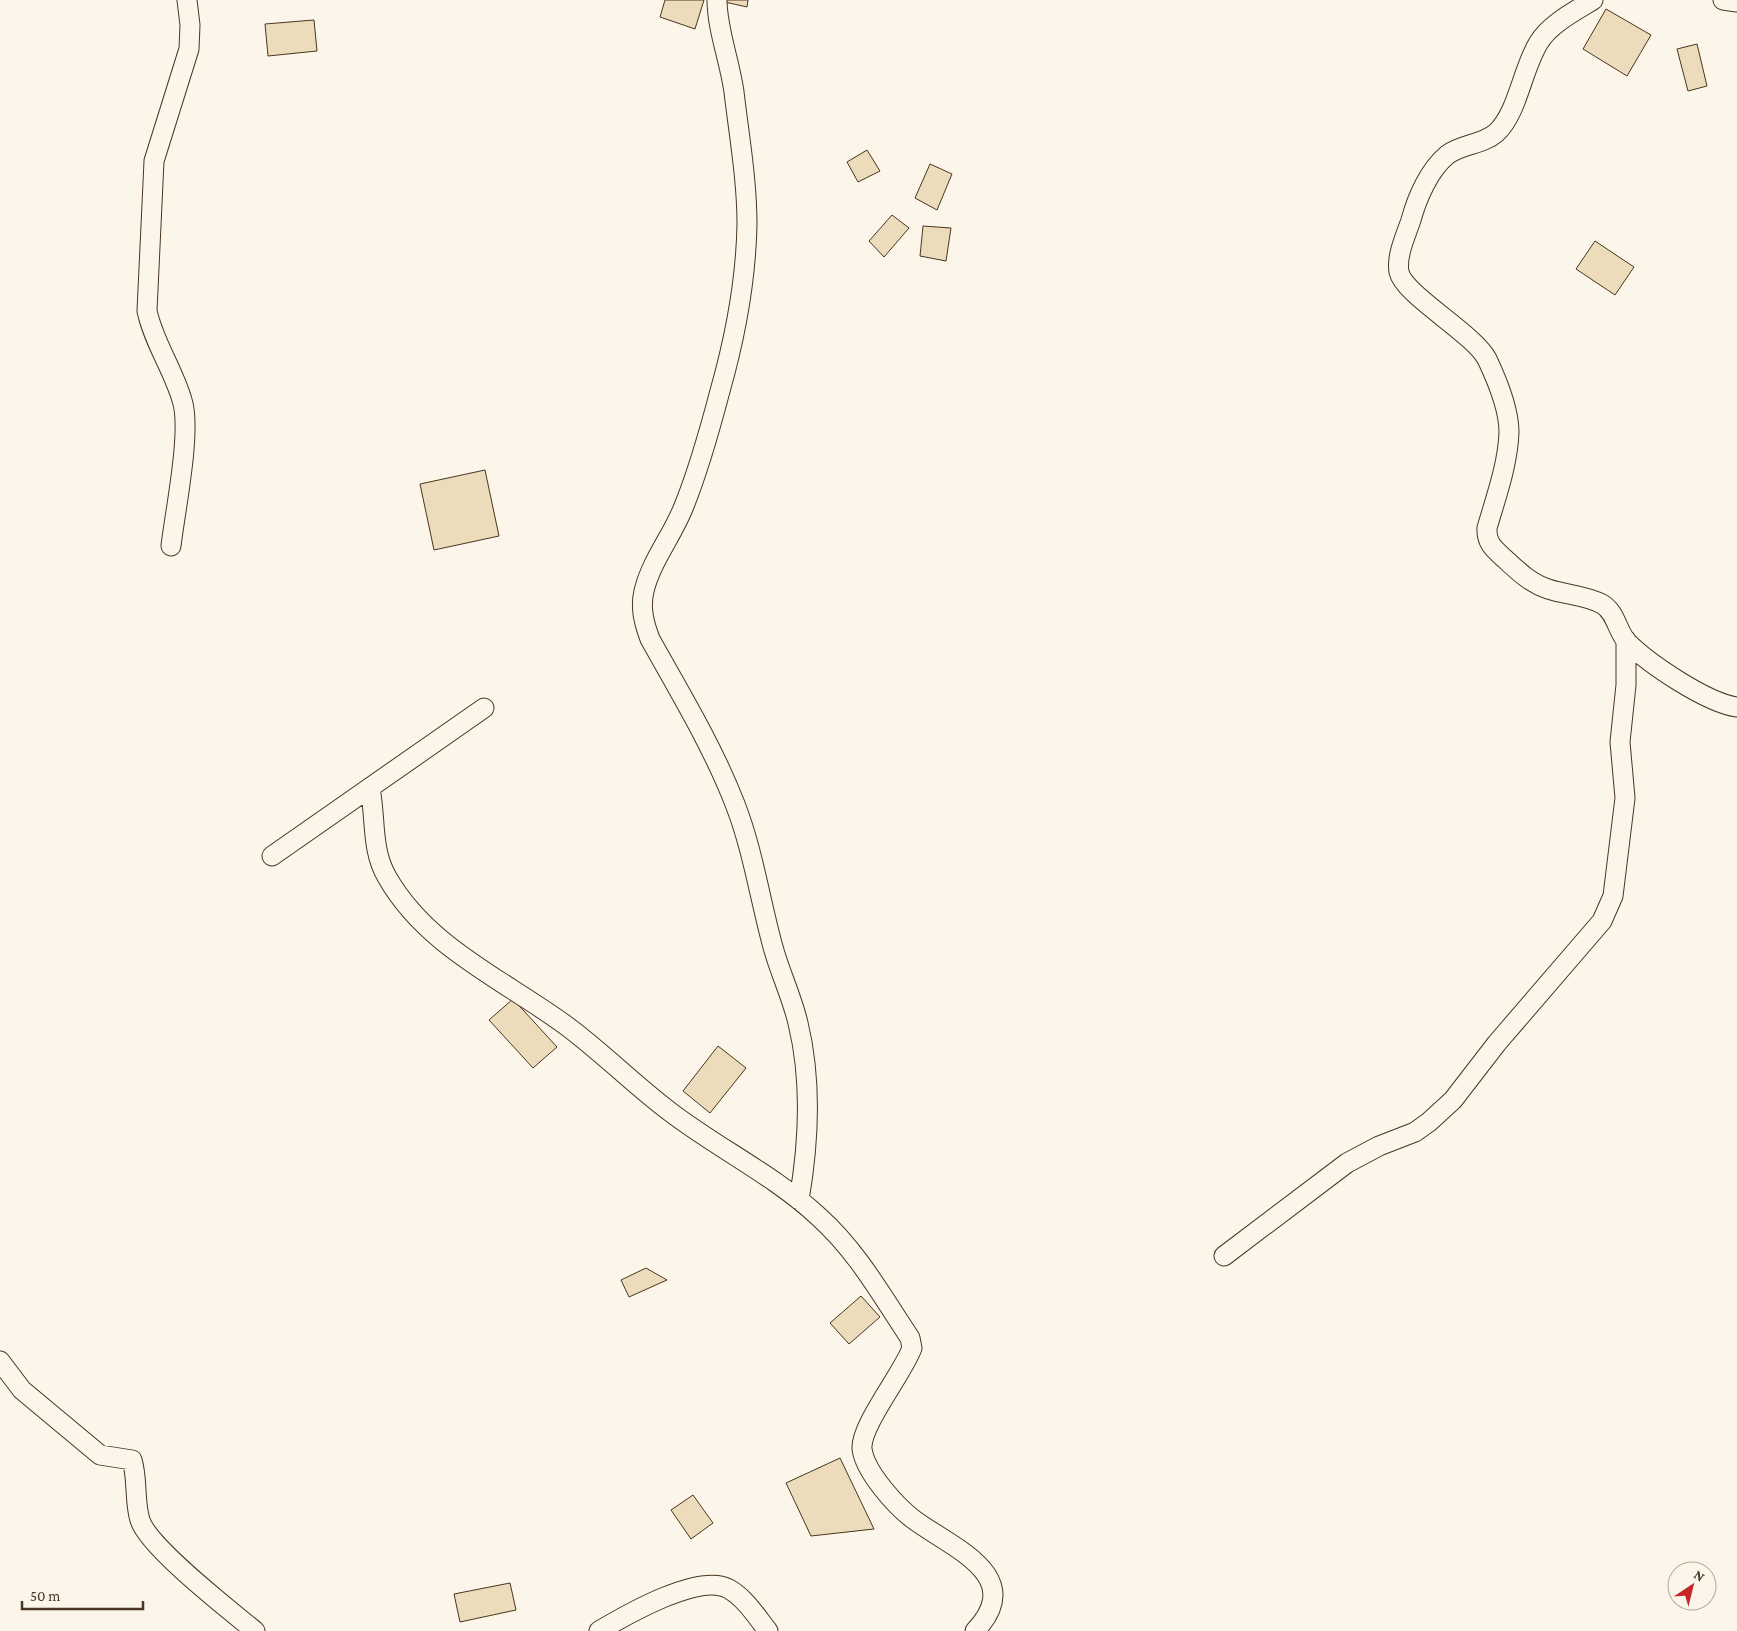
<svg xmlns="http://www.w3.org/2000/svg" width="1737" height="1631" viewBox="0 0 1737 1631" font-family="'Crimson Pro',serif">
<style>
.building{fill:#ecdcbc;stroke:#4a3520}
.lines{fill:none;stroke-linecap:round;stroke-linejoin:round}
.minor-casing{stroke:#4a3520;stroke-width:21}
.minor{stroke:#fbf6e9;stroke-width:19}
</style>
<rect width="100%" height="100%" fill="#fbf6e9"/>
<path class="building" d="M665,0H704L695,29L660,17Z
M725,0H748L747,7L725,2Z
M1606,9L1651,35L1627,76L1583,49Z
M314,20L317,51L268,56L265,24Z
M1697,44L1707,86L1688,91L1677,49Z
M867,150L880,171L858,182L847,162Z
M930,164L952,174L937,210L915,198Z
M892,215L909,228L884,257L869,241Z
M923,226L951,228L946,261L920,256Z
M1595,241L1634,267L1615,295L1576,269Z
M485,470L499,536L434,550L420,484Z
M513,999L557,1047L533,1068L489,1020Z
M718,1046L746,1068L710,1113L683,1091Z
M646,1268L667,1280L629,1297L621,1280Z
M861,1296L880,1317L849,1344L830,1323Z
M840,1458L874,1529L811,1536L786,1483Z
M693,1495L713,1523L691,1539L671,1510Z
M510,1583L516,1610L460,1622L454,1594Z"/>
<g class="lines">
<defs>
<path id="minor" d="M717,0C717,29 730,62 734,92C739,135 747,180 747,224C746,279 735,338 720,391C710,429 699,469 684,506C673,535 651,561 644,591C640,608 644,623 650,639C680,693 712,745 735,804C753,850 760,900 773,947C780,973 792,997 798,1023C812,1081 809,1142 799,1200
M1593,0C1575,11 1550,24 1539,42C1522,69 1518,113 1496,133C1482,145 1461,144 1447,155C1429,170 1417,198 1411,220C1406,235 1396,256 1399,272C1404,295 1473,333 1487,359C1497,380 1509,409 1509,432C1508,464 1496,497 1487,528C1486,543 1494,549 1505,559C1518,571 1530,583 1548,589C1566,595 1585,595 1602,604C1616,612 1617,631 1627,642C1649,664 1707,703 1737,707
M1723,0L1737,2
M171,546C175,511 192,430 182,400C173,369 154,343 147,311L154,161L189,49L190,25L187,0
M370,788C376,818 371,850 387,877C426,946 502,979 564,1024C601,1051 632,1083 669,1111C717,1148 774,1175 819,1217C857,1251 882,1296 910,1338L912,1348C903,1373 860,1426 862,1449C865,1472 896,1506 913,1519C950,1547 1028,1575 975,1631
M272,856L484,708
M1224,1256L1347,1163L1379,1146L1415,1132L1429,1122L1453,1100L1497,1043L1602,921L1613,896L1625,798L1620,742L1626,685V640
M0,1361L22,1390L100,1455L132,1460C138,1479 134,1501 140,1520C148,1547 231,1611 255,1631
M599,1631C626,1615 700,1572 729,1589C745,1598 757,1617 768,1631"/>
</defs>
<use href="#minor" class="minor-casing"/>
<use href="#minor" class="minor"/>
</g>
<g transform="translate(1692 1586) rotate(35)"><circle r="24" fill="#fbf6e9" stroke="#b4a999"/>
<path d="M0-4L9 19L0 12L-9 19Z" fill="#c62828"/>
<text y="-8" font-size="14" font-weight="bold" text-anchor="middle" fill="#4a3520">N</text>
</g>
<path d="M22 1601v8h121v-8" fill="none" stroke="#4a3520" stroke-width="2.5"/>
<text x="30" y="1601" font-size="15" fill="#4a3520" stroke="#fbf6e9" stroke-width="4" paint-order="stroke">50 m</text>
</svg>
